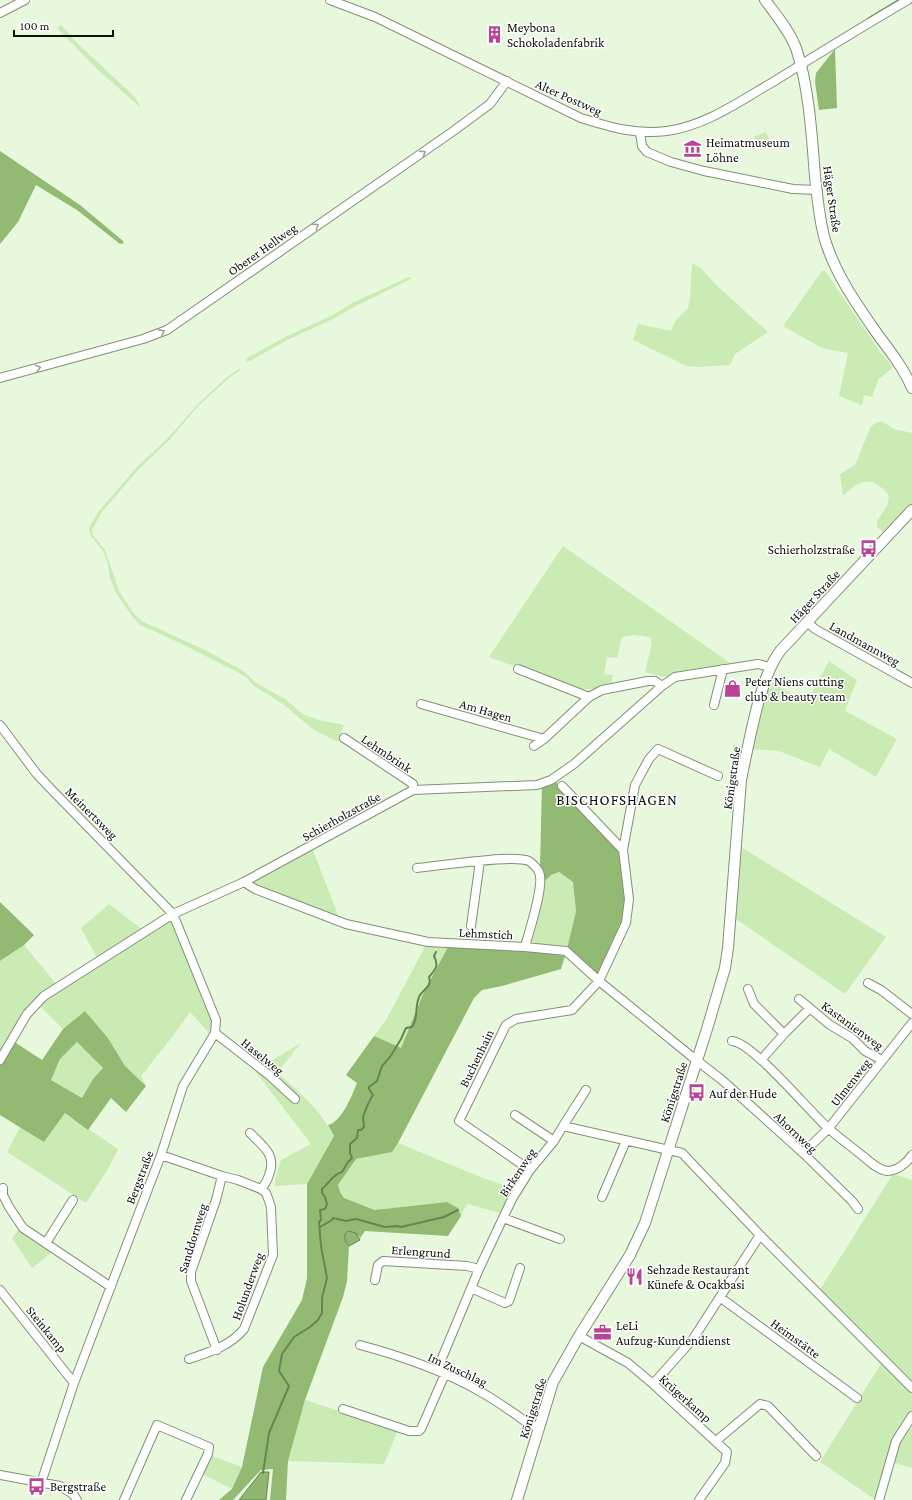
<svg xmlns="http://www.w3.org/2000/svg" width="912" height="1500" viewBox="0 0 912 1500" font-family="'Crimson Pro',serif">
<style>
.green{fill:#cbebb4}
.forest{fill:#92ba73;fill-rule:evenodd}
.water{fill:#8fb770;stroke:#678550}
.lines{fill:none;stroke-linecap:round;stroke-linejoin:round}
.stream{stroke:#678550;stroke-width:2}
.minor-casing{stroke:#819077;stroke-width:10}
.major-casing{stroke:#819077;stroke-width:12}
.minor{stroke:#fff;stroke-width:8}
.major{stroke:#fff;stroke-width:10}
.oneway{stroke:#9d9f9c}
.labels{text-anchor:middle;stroke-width:3;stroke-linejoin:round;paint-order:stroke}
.poi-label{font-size:13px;fill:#0b1007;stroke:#fff;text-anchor:start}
.street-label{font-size:13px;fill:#0b1007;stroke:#fff}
.quarter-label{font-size:15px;letter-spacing:1px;fill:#0b1007;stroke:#fff}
</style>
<rect width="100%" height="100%" fill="#e7f8dc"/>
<path class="green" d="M61,25L80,46L134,96L141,108L98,70L57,28Z
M766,132L772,148L753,146L755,136Z
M692,263L701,268L716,285L768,332L735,354L730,365L697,367L687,366L633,340L638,324L671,331L676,320L688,308L690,298Z
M822,271H825L881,353L893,367L882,377L879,378L872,397L864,395L862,405L839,396L848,353L822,348L783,326Z
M409,277L411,278L407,281L358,305L333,319L287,340L250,361H246L247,358L285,337L331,316L354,302Z
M240,368L239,371L229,378L199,405L170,439L139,469L102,512L92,530L93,535L105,550L119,591L134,614L142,621L207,651L238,668L247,674L256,683L285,699L304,715L319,720L344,725L339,737L351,746L334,740L314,730L283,704L254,686L246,677L237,672L182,644L140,625L132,616L116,593L110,578L108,565L103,551L91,536L89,530L90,526L99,511L137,467L168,438L198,404L227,377Z
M878,422H883L894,429L912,433V504L885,534L877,527V521L888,504L889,496C874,475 859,479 843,496L840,474L855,465L871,426Z
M563,546L730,663L663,677L645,672L652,643L650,637L632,635L622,637L617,658L607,657L604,674L613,675L611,685L598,689H579L489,657Z
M829,661L857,680L845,711L897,739L876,777L829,749L820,767L779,751L749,749L767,680L807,702Z
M738,845L886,937L845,994L733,917Z
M312,848L340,920L253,884V881Z
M559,872L573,882L576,911L567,949L527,943L543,883L551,875Z
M109,904L144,931L98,960L81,928Z
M166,921L172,922L213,1020L212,1033L211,1035L190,1012L176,1032L141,1076L146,1086L125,1066L108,1038L85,1011L63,1029L39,1005Z
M24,945L57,985L30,1004L24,1011L0,1052V961Z
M426,945L448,947L424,992L401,1049L374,1036L386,1020Z
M77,1042L103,1068L93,1079L82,1098L51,1080L60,1059Z
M301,1043L277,1073C298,1090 321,1111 334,1136L307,1184L275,1186V1180L281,1160L311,1144L248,1062L252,1057L266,1064Z
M65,1113L118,1149L108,1169L86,1203L7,1152L20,1127L44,1141Z
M398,1143L483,1178L513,1188L500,1213L467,1204L461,1216L458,1208L447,1202L376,1210L344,1198L340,1192L338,1185L356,1159L392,1152Z
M893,1174L912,1180V1385L819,1291Z
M19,1229L52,1252L32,1268L12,1238Z
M882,1362L912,1392V1411L898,1432L877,1494L873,1498L820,1462Z
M305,1400L398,1430L384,1464L288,1461Z
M907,1427L912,1429V1468L891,1462L898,1442Z
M210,1455L242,1467L232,1489L202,1474Z"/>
<path class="forest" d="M835,49L837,108L819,110L815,82L816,73Z
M0,151L80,205L123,241L124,243L120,244L77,210L36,185L18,222L0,244Z
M555,781L621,851L628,899L626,919L599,975L567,949L576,911L573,882L559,872L551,875L543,883L540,866L542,785Z
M0,902L34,935L24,945L0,961Z
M448,947L525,949L565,956L561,969L502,986L482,990L474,998L398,1143L392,1152L356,1159L338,1185L340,1192L344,1198L375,1210L447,1202L458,1208L461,1216L448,1236L365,1231L360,1238L358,1235L346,1243L349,1246L347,1281L343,1297L305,1400L288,1461L286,1500H270L273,1469L261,1470L233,1500H219L232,1489L242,1467L263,1367L302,1300L307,1278V1184L334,1136L328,1125C342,1122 352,1095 357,1083L346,1075L374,1036L401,1048L424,992Z
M85,1011L108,1038L125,1066L146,1086L126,1112L111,1098L88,1130L65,1113L44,1142L0,1115V1065L13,1041L42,1060L63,1029ZM77,1042L103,1068L93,1079L82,1098L51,1080L60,1059Z"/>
<path class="water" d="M348,1231L356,1233L360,1240L349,1246C346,1243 344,1239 345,1234Z
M261,1472H269L266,1500H239Z"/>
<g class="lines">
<path class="stream" d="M869,18L899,0
M320,1227L332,1220L333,1218L346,1221L356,1219L385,1227L397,1226L401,1227L444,1217L458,1210
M263,1473L269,1433L289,1386L279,1371L282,1354L294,1337L310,1327L318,1320L322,1313V1298L327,1278L321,1246L319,1222L321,1220L320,1210L325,1209L327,1204L325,1197L322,1193V1189C329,1183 333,1174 342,1172L348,1162L352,1158L350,1153V1144L357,1138L358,1130H361L364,1127C364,1124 363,1120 363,1117C364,1113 370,1099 373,1095L369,1089V1087L377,1081L382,1066L390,1057L401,1039L406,1028L412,1027C419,1017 414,1006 420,995C425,988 432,986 429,977C436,969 439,966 434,956L436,952"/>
<defs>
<path id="minor" d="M330,0L375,17L581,118C610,127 635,135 667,131C705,126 740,101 773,82C818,54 863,26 908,0
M0,13L25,0
M640,132L642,146L647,152L671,162L704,171L793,189L817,190
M0,378L143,339L167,330L452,132L490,104L507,81
M807,622L815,629L912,683
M518,669L589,697
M421,704L544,739
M714,705L723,669
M0,725L36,773L50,788L173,914L216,1020L215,1033L183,1086L161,1155L74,1383L41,1483
M344,738L413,784V790
M534,746L544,739L589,697L602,690L648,681H655L662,686
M562,786L623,850
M417,868C437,866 514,854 529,861C532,863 538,869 539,872C545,885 529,931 525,947
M244,882L255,889L346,924L428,942L525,947L566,951L599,981L691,1056L722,1080L803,1153L852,1201L858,1209
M471,926L480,861
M868,983L881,990L912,1014
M748,989L754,1004L784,1034
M799,999L830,1025L852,1038L865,1051L882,1060
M215,1033L269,1075L295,1099
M732,1041C752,1042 810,1112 828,1128C838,1137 849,1145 859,1153C867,1159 877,1170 887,1171C897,1171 907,1163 912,1155
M0,1060L27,1014L44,996L173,914L244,882L413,790L537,785L551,780L574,764L662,686L675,677L758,664L770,667
M761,1060L784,1034L810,1008
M515,1115L554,1141
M563,1126L586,1090
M250,1133C263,1146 277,1155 269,1175C267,1181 265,1185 261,1189
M803,1153L828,1129L912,1023
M161,1155L222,1176L238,1180L261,1189L266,1193L269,1201L271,1207L273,1255L244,1329C230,1346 210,1352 189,1359
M530,1170L459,1121L506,1025L516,1019L572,1010L599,981L626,923L629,899L623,850L635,785L649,759L658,749L718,776
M3,1188V1195L9,1207L23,1228L111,1287
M602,1197L626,1141
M503,1218L560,1239
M46,1243L73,1200
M375,1280L378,1265L383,1261L467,1266L479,1269
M471,1288L505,1303L509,1301L520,1268
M0,1290L74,1383
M721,1298L857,1398
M579,1336L628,1363L653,1384L727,1452L725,1463L699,1500
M360,1345C401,1356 442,1370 479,1391C497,1401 514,1413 530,1425L539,1427
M217,1350L191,1281V1272L216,1200L222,1176
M437,1370L479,1269L512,1199L530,1170L554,1141L563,1126L682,1153L760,1235L912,1388
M653,1384L693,1339L760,1235
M343,1409L409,1431H419L421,1429L445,1374
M716,1441L760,1404L768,1406L816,1456
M0,1475L60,1486L73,1494L77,1500
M124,1500L157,1425L209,1447L208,1454L186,1500
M879,1500L896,1441L912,1416"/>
<path id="major" d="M765,0C776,15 789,30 796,48C809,86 812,137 815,177C818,199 819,222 826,243C837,277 858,306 878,335C891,352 904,369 912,388
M517,1500L553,1382L579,1336L630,1255L645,1223L707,1029L725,968L728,948L741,780C746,755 751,731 757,707C763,687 768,668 780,651L912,510"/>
</defs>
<use href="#minor" class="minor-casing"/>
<use href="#major" class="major-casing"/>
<use href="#minor" class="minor"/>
<use href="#major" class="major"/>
</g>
<defs><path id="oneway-chevron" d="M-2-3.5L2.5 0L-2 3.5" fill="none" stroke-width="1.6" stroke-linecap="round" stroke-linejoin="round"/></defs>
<g class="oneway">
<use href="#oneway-chevron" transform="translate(423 153) rotate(-35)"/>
<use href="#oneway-chevron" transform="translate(316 226) rotate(-35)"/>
<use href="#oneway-chevron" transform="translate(162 332) rotate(-27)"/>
<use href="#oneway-chevron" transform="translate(38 368) rotate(-15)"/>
</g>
<defs>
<symbol id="building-bare" viewBox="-9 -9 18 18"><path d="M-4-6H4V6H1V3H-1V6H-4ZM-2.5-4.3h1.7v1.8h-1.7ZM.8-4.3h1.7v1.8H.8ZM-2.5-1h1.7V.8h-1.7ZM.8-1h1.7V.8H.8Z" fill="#bc4295" stroke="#fff" stroke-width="2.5" paint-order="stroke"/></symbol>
<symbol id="museum-bare" viewBox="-9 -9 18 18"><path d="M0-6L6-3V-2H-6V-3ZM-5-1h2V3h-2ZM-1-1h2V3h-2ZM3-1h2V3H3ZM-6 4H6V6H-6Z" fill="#bc4295" stroke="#fff" stroke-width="2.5" paint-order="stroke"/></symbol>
<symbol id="bus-bare" viewBox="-9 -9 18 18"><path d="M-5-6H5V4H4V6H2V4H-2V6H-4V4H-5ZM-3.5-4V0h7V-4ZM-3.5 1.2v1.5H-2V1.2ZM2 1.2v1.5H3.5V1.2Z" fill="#bc4295" stroke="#fff" stroke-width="2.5" paint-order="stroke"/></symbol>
<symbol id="shop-bare" viewBox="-9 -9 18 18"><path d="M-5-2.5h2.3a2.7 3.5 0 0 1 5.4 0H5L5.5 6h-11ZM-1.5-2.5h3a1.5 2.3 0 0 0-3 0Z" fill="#bc4295" stroke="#fff" stroke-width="2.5" paint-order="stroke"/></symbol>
<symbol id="restaurant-bare" viewBox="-9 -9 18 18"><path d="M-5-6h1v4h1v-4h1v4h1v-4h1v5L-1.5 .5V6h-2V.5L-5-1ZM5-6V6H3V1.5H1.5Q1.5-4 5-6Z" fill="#bc4295" stroke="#fff" stroke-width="2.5" paint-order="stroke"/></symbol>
<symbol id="office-bare" viewBox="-9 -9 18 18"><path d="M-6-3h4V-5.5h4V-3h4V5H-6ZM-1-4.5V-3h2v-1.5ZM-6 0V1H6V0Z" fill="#bc4295" stroke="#fff" stroke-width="2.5" paint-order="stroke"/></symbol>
</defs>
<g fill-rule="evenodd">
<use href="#building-bare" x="482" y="22" width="25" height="25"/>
<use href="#museum-bare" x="680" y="136" width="25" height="25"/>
<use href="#bus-bare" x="856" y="536" width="25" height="25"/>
<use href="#shop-bare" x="720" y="676" width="25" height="25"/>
<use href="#bus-bare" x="684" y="1080" width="25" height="25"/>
<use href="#restaurant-bare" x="622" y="1264" width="25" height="25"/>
<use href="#office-bare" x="590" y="1320" width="25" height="25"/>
<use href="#bus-bare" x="24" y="1474" width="25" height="25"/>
</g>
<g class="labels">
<g class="poi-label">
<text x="507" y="32">Meybona<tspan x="507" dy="15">Schokoladenfabrik</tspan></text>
<text x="706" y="147">Heimatmuseum<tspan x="706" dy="15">Löhne</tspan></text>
<text x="855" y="554" text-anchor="end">Schierholzstraße</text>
<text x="745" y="686">Peter Niens cutting<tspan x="745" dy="15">club &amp; beauty team</tspan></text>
<text x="709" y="1098">Auf der Hude</text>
<text x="647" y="1274">Sehzade Restaurant<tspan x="647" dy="15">Künefe &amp; Ocakbasi</tspan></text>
<text x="616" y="1330">LeLi<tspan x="616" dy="15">Aufzug-Kundendienst</tspan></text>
<text x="50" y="1491">Bergstraße</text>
</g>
<g class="street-label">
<text transform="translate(569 97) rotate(24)" y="5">Alter Postweg</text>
<text transform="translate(833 199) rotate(82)" y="5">Häger Straße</text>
<text transform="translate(262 249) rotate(-35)" y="5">Oberer Hellweg</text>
<text transform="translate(814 596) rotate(-47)" y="5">Häger Straße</text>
<text transform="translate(865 643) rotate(29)" y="5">Landmannweg</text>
<text transform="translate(486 710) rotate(16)" y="5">Am Hagen</text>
<text transform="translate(387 753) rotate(34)" y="5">Lehmbrink</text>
<text transform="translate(731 778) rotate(-82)" y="5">Königstraße</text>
<text transform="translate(92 813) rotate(45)" y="5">Meinertsweg</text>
<text transform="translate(341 816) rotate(-29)" y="5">Schierholzstraße</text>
<text transform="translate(486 933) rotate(3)" y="5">Lehmstich</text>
<text transform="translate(853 1025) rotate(36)" y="5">Kastanienweg</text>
<text transform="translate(263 1056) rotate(39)" y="5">Haselweg</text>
<text transform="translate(476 1058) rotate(-64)" y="5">Buchenhain</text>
<text transform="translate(850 1082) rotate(-52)" y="5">Ulmenweg</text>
<text transform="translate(673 1092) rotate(-72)" y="5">Königstraße</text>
<text transform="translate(796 1132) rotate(43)" y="5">Ahornweg</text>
<text transform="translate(517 1172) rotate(-56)" y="5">Birkenweg</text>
<text transform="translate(139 1177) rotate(-69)" y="5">Bergstraße</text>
<text transform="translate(192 1238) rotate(-73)" y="5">Sanddornweg</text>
<text transform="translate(421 1251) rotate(4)" y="5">Erlengrund</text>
<text transform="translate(247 1286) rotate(-70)" y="5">Holunderweg</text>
<text transform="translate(47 1329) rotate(51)" y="5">Steinkamp</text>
<text transform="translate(796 1338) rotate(36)" y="5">Heimstätte</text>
<text transform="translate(458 1369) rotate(25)" y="5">Im Zuschlag</text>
<text transform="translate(686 1398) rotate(42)" y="5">Krügerkamp</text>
<text transform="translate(532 1408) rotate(-72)" y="5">Königstraße</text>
</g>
<g class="quarter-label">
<text x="617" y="805">BISCHOFSHAGEN</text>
</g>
</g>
<path d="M14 30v6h99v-6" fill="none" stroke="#0b1007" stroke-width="2"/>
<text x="20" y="30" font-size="12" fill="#0b1007" stroke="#ffffff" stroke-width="3" paint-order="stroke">100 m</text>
</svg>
